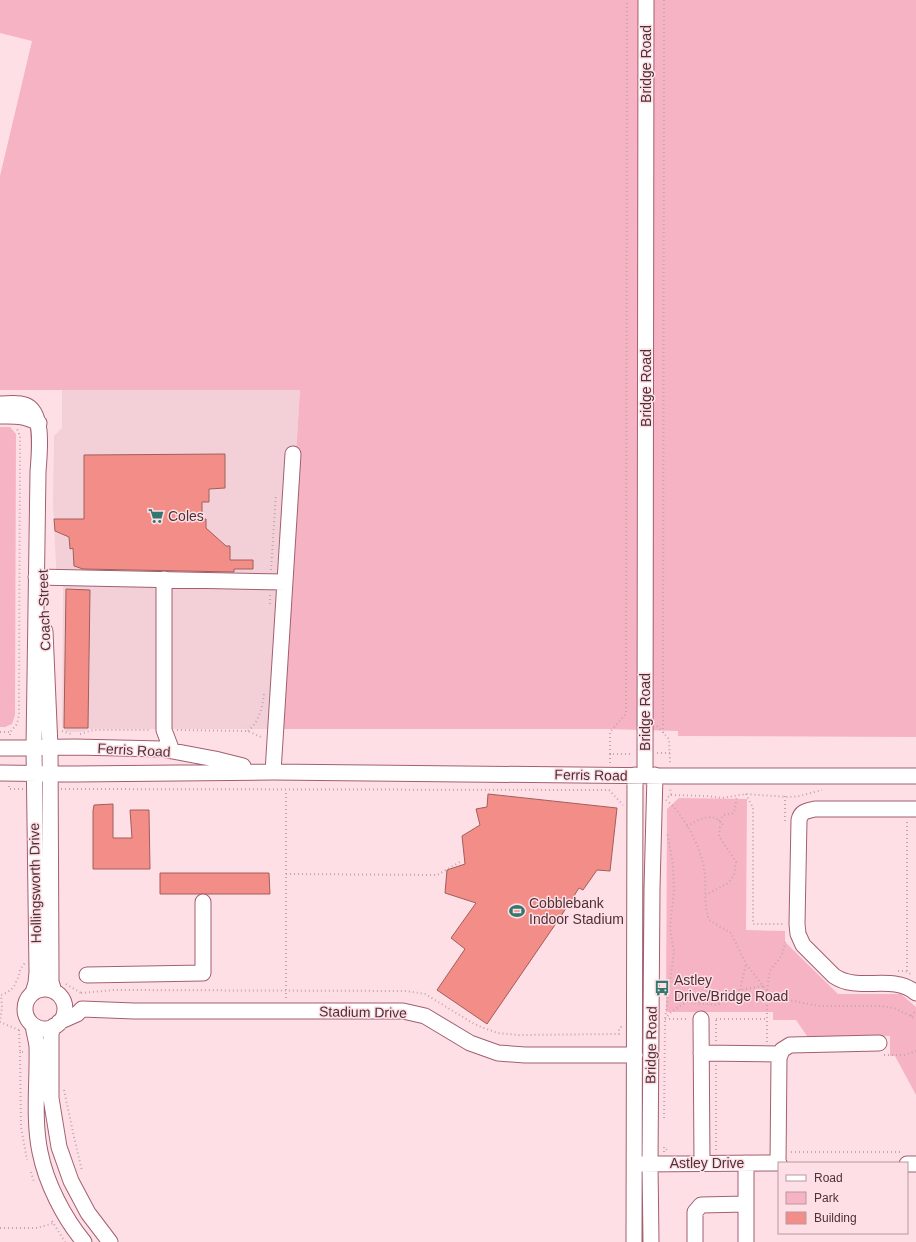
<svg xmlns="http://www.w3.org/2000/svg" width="916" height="1242" viewBox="0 0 916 1242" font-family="Arial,sans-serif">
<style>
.built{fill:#f3d0d7}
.green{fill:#f6b3c3}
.building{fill:#f28d87;stroke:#a25e5a}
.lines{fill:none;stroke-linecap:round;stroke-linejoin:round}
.minor-casing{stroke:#a25f70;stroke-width:17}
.path{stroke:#c4a5ac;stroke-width:2;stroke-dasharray:1 3;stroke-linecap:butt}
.minor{stroke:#fff;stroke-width:15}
.labels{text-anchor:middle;stroke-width:3;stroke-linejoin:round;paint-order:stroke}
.street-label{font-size:14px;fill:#4e3037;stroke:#ffdfe6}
.poi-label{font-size:14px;fill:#4e3037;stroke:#ffdfe6;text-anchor:start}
</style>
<rect width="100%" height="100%" fill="#ffdfe6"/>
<path class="built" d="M62,390H300L279,729H91L80,732H66L62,727L63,586H57L53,505L54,436L62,428Z"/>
<path class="green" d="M0,0H916V737L678,736V731L607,729H279L300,390H0V176L32,41L0,33Z
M0,427H10L16,434L15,715L12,724L5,727H0Z
M679,798L747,799L746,930L785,931V942L838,994H901L916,1007V1095L895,1056H890V1036H807L796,1020H773V1012H666L667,809Z"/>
<path class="building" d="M225,454V488L209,489V502H202V519H206V528L226,546H230V560H253V569H234V572L83,569L74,566L73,548L70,549L69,537L55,531L54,519H84V455Z
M66,589L90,590L88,728H64Z
M488,794L617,808L610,871L597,870L583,890L579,888L559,919L487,1024L437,990L465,949L451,938L476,903L445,893L447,870L465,864L462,836L480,825L476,809L487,807Z
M113,804V838H132L130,810H149L150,869H93V811L94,805Z
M160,873H269L270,894H160Z"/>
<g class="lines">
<defs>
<path id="minor" d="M0,404C8,404 17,402 25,405C45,412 39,455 38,472L34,747L37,972L36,983L33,993
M0,416C17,416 23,415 39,423
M36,577L285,582
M164,579V730L172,751
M45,631L50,747L51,973V982L54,991
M0,748L75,747L162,749L215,759L243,766
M273,772L293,454
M0,773L75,774L273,772L670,776H916
M645,776L646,0
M916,809H815C807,811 801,811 799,820L797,924L798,934L803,945L834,976C859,993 892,973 916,993
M87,975L203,973V902
M25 1009a20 20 0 1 1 40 0a20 20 0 1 1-40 0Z
M701,1019L702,1163
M59,1022L77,1014L82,1009L134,1011H403L425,1016L470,1043L498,1053L525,1055H635
M33,1025C34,1032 36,1039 37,1046C38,1080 33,1119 40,1152C46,1183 64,1218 84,1242
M54,1026L51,1033V1098L59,1147L71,1181L88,1213L110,1242
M701,1053L780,1054
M778,1163L779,1058L782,1050L790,1045L879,1043
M640,1164L779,1163
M907,1164H916
M634,1242L635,775
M651,1242L650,1164L652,888L655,775
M695,1242V1212L701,1205L746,1204
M746,1242V1163"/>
</defs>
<use href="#minor" class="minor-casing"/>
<path class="path" d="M271,570L276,494
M270,604V595
M657,726L669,739L670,763
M177,730L248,731L263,738
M62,731L71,734
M248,731C259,722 263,706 264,693
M0,732H10
M663,733L664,0
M80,734L93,730H151
M10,735V732L17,724L19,715L20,436L17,429
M657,753H670
M610,754V732L626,714L627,0
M610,763V754H632
M9,786V789H23
M61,789L609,790L623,805
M746,794L753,808V924H785
M671,795L707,796L722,798L746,794L788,797L800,796L822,790
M785,796V824
M668,797L671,795L670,787
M666,800C683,813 701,847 704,869C707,886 703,903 709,920L731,933L746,964L763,986L767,991L775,995L788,1000L819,1006H880L894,1008L911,1016L916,1019
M719,821L724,815L734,813L737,796
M907,822V972
M687,826C695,822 705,815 715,818C717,819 721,822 723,824L720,827L719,836L736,862L734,875L728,883L706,895
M286,874L437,875L460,862
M898,971H905L912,975
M66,984L81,993
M740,990L746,964
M81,993L114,990L407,991L425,994L471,1022L481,1027L498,1033L519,1035L619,1034V1029L622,1026
M286,998V790
M911,1016L916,1010
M665,1019L672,1011L687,1002L717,1005L732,997L740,990L763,986
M665,1019H688
M716,1019H767
M19,1030L20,1052H24
M19,1030L0,1022L2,1007L1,995C7,993 14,989 16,982C20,975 18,970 25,963
M716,1041V1019
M767,1042V991L769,976L770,971L782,955L786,939
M20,1052L21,1127L27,1160
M884,1055H904L916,1051
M716,1065V1151
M64,1090L74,1137L82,1171
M664,1118L665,1019L674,952L670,928L674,890L673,865L667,832
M664,1152V1147L669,1152
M791,1152H903
M31,1172L34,1182
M52,1221L65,1242
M0,1228H37L54,1223"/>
<use href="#minor" class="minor"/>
</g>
<defs>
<symbol id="supermarket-bare" viewBox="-9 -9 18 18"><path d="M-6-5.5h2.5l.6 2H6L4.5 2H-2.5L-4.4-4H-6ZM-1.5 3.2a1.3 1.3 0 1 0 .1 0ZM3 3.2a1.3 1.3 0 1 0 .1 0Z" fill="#32786f" stroke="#ffdfe6" stroke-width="2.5" paint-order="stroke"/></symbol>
<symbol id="stadium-bare" viewBox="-9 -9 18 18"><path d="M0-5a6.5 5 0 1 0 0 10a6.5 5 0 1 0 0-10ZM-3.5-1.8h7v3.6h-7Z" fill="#32786f" stroke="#ffdfe6" stroke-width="2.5" paint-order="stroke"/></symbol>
<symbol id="bus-bare" viewBox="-9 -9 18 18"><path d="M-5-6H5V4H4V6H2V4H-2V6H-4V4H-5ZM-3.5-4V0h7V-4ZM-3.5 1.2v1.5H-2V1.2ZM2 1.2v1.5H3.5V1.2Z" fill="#32786f" stroke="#ffdfe6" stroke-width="2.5" paint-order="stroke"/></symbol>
</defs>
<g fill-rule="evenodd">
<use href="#supermarket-bare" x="145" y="505" width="22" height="22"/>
<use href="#stadium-bare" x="506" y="900" width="22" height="22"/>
<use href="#bus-bare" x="651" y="977" width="22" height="22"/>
</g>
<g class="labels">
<g class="street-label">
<text transform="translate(646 64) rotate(-90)" y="5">Bridge Road</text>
<text transform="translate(646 388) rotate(-90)" y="5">Bridge Road</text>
<text transform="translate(44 610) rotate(-92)" y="5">Coach Street</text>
<text transform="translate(645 712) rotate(-90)" y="5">Bridge Road</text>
<text transform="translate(134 750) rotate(3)" y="5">Ferris Road</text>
<text transform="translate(591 775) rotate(1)" y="5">Ferris Road</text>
<text transform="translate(35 883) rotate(-91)" y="5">Hollingsworth Drive</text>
<text transform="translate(363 1012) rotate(1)" y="5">Stadium Drive</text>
<text transform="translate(651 1045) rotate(-89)" y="5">Bridge Road</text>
<text x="707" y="1168">Astley Drive</text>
</g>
<g class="poi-label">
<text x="168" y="521">Coles</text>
<text x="529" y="908">Cobblebank<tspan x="529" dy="16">Indoor Stadium</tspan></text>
<text x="674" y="985">Astley<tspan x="674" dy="16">Drive/Bridge Road</tspan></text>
</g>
</g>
<rect x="778" y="1162" width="130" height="72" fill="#ffdfe6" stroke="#b899a0"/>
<rect x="786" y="1175" width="20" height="6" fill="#ffffff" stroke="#b899a0"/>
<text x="814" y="1182" font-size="12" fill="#4e3037">Road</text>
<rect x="786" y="1192" width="20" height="12" fill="#f6b3c3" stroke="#b899a0"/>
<text x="814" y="1202" font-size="12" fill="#4e3037">Park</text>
<rect x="786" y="1212" width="20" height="12" fill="#f28d87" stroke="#b899a0"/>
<text x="814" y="1222" font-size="12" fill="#4e3037">Building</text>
</svg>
